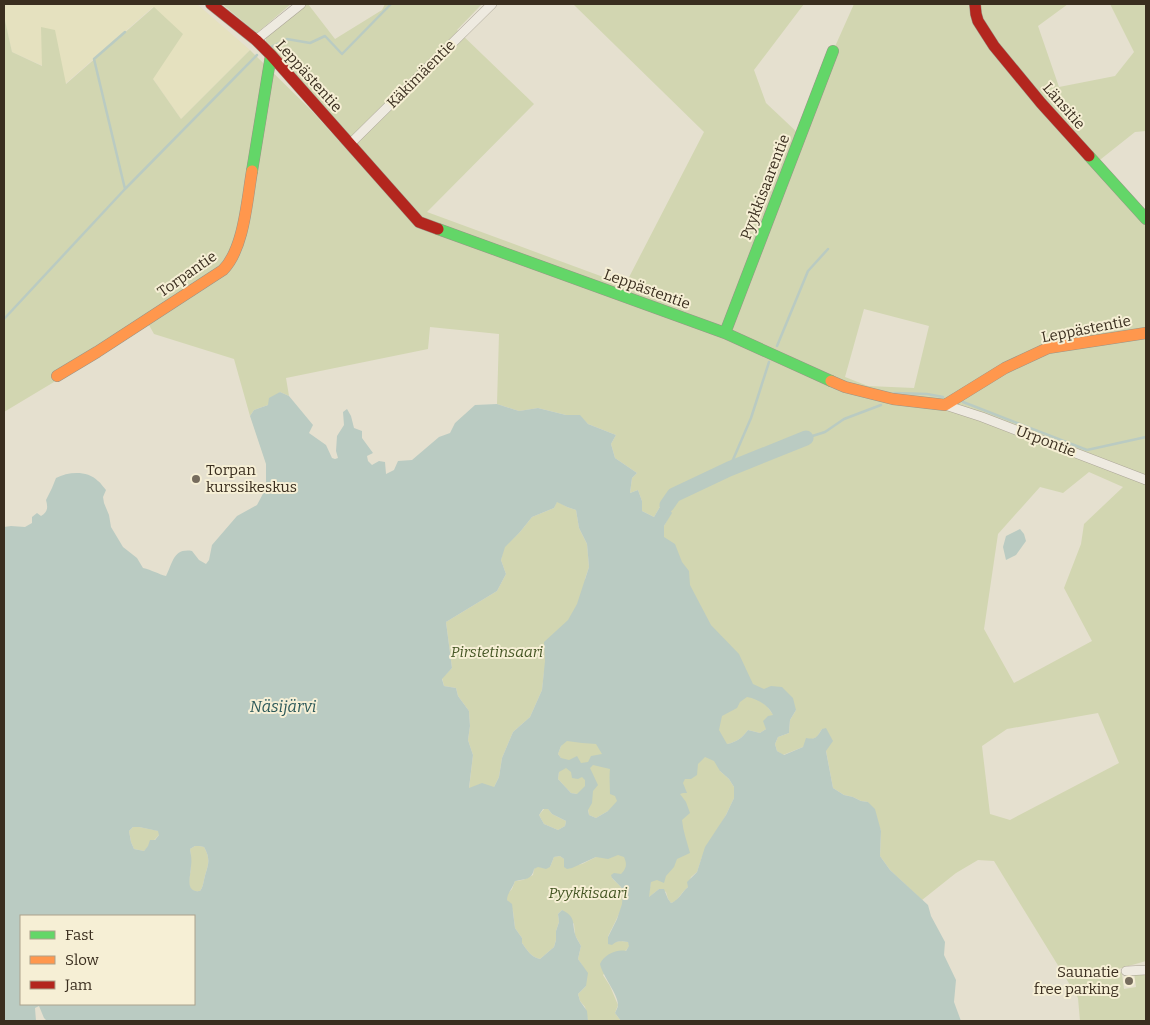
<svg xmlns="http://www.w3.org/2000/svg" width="1150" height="1025" viewBox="0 0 1150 1025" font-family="Bitter,serif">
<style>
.farmland{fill:#e5e1bf}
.green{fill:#d2d6b1;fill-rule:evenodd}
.water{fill:#bacbc2;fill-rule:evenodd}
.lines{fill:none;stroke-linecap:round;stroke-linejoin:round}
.stream{stroke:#bacbc2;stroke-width:2.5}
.river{stroke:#bacbc2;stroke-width:15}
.street-casing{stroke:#aba597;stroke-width:10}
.fast-casing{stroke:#9a9488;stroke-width:12}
.slow-casing{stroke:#9a9488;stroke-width:12}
.jam-casing{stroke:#9a9488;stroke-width:12}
.street{stroke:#eeeae0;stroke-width:9}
.fast{stroke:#63d668;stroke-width:11}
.slow{stroke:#ff974d;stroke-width:11}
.jam{stroke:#b3261e;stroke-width:11}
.poi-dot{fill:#766c5d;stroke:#f6efd5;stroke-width:2}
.labels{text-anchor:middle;stroke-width:4;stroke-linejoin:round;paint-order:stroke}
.street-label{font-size:15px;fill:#3a2e1f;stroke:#f6efd5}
.poi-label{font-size:15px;fill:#3a2e1f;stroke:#f6efd5;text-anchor:start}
.park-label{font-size:15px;font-style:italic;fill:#465725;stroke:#f6efd5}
.water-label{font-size:16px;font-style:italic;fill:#2e5a5a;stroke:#f6efd5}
</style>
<rect width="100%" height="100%" fill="#e5e0cf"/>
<path class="farmland" d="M4,4H197L250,50L181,119L153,79V7L65,84L43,66L12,52L4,16Z"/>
<path class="green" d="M222,4H291L257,33Z
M306,4H308L335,39L382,10L385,4H482L457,30L534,104L427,212L625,285L704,132L573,4H804L754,70L766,103L800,135L833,51L854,4H1068L1038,26L1059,87L1115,76L1134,52L1110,4H1146V131L1135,132L1096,163L1146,219V961L1118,969L1122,974L1124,989L1136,987L1134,972L1146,973V1021H1080L1078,998L994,861L978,860L956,873L922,900L890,870L880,856L881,831L868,802L861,801L853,797L844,795L833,788L822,729L817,737L812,739L803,747L783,755L777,751L775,744L778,737L789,733L790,720L796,710L764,704L767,706L774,716L766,729L760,733L748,730C742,738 737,742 727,744L720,771L729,779L734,787V798L726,815L702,857L697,872L691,877L688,887L683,892L676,901L671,903L668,899L666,892L659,889L648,898L651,882L621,874L612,878C615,882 621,885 623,891C627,904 613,925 608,937L615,942L621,941L628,942L630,946L603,975L610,986L618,1005L615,1013L621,1021H588L585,1007L580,1001L578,994L586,986L582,965L578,959L581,946L575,935L574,924L562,910L558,914L559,922L556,931V940L554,947L540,959C531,957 527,950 522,943V938L515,928L513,911L507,900V894L512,889L515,881L523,880L533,875L534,869L538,866L542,868L550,867L554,857L560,856L564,859V867L582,864L596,857L614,817V813L608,811L596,818L589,815L588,809L577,794L571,793L558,779L561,758L558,754L561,746L664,537V526L671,513L661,505L654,517L642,511V501L638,490L630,493L632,478L637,473L615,458L611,444L616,435L588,424L579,415H566L538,408L519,411L497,404L499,334L430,327L428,349L286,378L289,396L280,392L268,405L254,410L250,416L234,359L154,334L149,325L4,412V16L12,52L42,66L41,27L55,30L66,84L154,7L183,34L153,79L181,119L250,50L310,109L339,141L347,133L266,44V36ZM864,309L929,326L914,388L868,386L845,377ZM1089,472L1123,487L1084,524L1081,544L1064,588L1092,641L1014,683L984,629L998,534L1040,487L1063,493ZM1098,713L1119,763L1010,820L990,814L982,746L1007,729Z
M557,501L567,507L576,510L579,528L587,544L589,567L585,579L604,595L544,672L542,690L530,717L513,732L502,758L499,777L494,787L469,789L473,755L468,740L470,726L469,711L458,696L456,688L444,686L442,678L452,668L446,622L497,591L506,574L501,560L504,547L520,532L532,517L554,508Z
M544,809H548L552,814L566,821L565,826L558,830L544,824L539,815Z
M133,827H139L159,831V835L144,851L134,849L131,842L129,831Z
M195,846H199L204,847C212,861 207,866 204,880C203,884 203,887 200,891C183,893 191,875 191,866C191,860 191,854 190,849Z"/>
<path class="water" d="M280,392L289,396L313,425L309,433L326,445L332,458L335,459L338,458L336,451L337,436L344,425L343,412L347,409L351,416L354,428L362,431V438L373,453L367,456L368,461L372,465L379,461L385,462L386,474L394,470L398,461L412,460L439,437L450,433L455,423L475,405L497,404L519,411L538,408L566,415H580L588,424L616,435L611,444L615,458L637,473L632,478L630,493L638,490L642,501V511L654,517L661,505H667L672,513L664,526V537L675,544L682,562L689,571L690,585L711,625L739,654L753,684L764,689L771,686L782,687L793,698L796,710L790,720L789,733L778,737L775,744L777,751L784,755L803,747L806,738C816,740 817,737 822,729L826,728L833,741L826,751L833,788L844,795L853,797L861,801L868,802L875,809L881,831L880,856L890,870L928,905L931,916L945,942L944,955L956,980L954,1002L961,1021H621L615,1013C616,1010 618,1008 618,1005C618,994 603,977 600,964C604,955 616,949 626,951L629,946L628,942C621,941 617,940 612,945L608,944V937L617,919L622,904L623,892L621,887L612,878L611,875L614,873L621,874C627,868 627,864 624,857L618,855L608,859L596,857L572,868L567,869L564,867V859L560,856L554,857L550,867L546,869L538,867L534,869C532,880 525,879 515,881C513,888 507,893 507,900L512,904L515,928L522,938V943C527,950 531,957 540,959L554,947L556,940V931L559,922L558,914L562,910C576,917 572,922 575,934C576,938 579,942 581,946L578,959L588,973L586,986L578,994L580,1001L587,1011L588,1021H47L44,1018L39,1006L35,1008L36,1021H4V527L11,526L25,527L32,523V517L37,513L41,516C48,512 48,507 46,500L52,488L56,478C68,472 87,470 98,481C101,483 103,487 106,490L103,497L104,503L109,515L111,527L123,547L137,558L143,568C152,570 158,574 166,576C173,563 173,548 192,551L199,560L206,564L209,560L212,545L237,516L257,505L266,488V464L250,416L254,410L268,405L269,398ZM557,502L567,507L576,510L579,528L587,544L589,567L577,604L568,620L544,642L545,661L542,690L530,717L513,732L502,758L499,777L494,787L482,783L469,788L473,755L468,740L470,726L469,711L458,696L456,688L444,686L442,679L452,668L446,622L497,591L506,574L501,560L505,547L520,532L532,517L554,508ZM747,697C758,699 768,705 773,715L768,716L763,721L766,729L760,733L748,730C742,738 737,742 727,744L719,730L722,716L737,708L740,702ZM567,741L582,743L596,744L602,754L591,756L588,762L581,763L577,756L569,760L561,758L558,754L561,746ZM705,757L714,761L720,771L729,779L734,787V798L726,815L705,847L697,872L687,882L688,887C682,892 678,901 671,903L668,899L664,889H659L649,897L651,882L657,880L664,883L666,876L674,867L677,859L690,853C687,842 683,831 682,820L690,813L686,802L680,794L683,793H687L683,783L685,779H691L697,775L698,764ZM593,765L610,769C609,778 610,785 610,794L615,796L617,801L608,811L596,818L589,815L588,810L592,803L593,791L598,785L590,768ZM566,768L571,772L572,778L578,779L582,777L585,780V786L577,794L571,793L558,779L559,772ZM543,809H548L552,814L566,821L565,826L558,830L544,824L539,815ZM133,827H139L158,831L159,835L155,840H150L148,846L144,851L134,849L131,842L129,831ZM195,846H199L204,847C212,861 207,866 204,880C203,884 203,887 200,891C184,893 191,875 191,866C192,860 191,855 190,849ZM21,916H194V1004H21Z
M1020,529L1024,534L1026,541L1016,555L1006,560L1003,547L1006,536Z"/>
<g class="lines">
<path class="stream" d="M271,47L287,39L310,43L325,36L342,54L391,4
M125,189L94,59L125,32
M4,319L125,189L257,55
M777,346L808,271L828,249
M894,393L927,394L943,397
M963,402L1087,450L1146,437
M806,438L825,432L844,419L881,405
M729,469L751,418L769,362"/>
<path class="river" d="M667,505L674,495L729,469L806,438"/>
<defs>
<path id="street" d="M256,40L301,4
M350,144L492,4
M945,405L982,417L1146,480
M1126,971L1146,970"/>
<path id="fast" d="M1089,156L1146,219
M252,171L271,55
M438,229L725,333L831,381
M725,333L833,51"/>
<path id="slow" d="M57,376L97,352L223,270C244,249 247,200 252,171
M831,381L845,387L893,399L945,405L1005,368L1048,348L1146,333"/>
<path id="jam" d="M211,4L256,40L271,55L419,222L438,229
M975,4L976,14L978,21L994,46L1041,103L1089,156"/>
</defs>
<use href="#street" class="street-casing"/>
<use href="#fast" class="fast-casing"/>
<use href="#slow" class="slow-casing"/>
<use href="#jam" class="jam-casing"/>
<use href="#street" class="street"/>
<use href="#fast" class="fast"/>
<use href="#slow" class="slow"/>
<use href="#jam" class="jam"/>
</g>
<g class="poi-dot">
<circle cx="196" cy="479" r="5"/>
<circle cx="1129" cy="981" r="5"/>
</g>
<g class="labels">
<g class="street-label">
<text transform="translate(421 74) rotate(-45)" y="5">Käkimäentie</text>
<text transform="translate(309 76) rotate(48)" y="5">Leppästentie</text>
<text transform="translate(1064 106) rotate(49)" y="5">Länsitie</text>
<text transform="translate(765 187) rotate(-69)" y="5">Pyykkisaarentie</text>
<text transform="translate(187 274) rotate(-35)" y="5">Torpantie</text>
<text transform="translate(647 289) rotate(20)" y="5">Leppästentie</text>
<text transform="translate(1086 329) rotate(-11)" y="5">Leppästentie</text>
<text transform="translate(1046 441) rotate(21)" y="5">Urpontie</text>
</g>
<g class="poi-label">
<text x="206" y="475">Torpan<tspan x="206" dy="17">kurssikeskus</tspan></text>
<text x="1119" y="977" text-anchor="end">Saunatie<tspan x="1119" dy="17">free parking</tspan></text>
</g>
<g class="park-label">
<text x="497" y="657">Pirstetinsaari</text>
<text x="588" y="898">Pyykkisaari</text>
</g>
<g class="water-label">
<text x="283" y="712">Näsijärvi</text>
</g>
</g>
<rect width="1150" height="1025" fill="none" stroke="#3a2e1f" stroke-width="10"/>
<rect x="20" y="915" width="175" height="90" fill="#f6efd5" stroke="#aba28c"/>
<rect x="30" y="931" width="25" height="8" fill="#63d668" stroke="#aba28c"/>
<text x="65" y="940" font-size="15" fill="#3a2e1f">Fast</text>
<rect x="30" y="956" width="25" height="8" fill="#ff974d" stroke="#aba28c"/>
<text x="65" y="965" font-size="15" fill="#3a2e1f">Slow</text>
<rect x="30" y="981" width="25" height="8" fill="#b3261e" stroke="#aba28c"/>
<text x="65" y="990" font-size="15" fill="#3a2e1f">Jam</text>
</svg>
